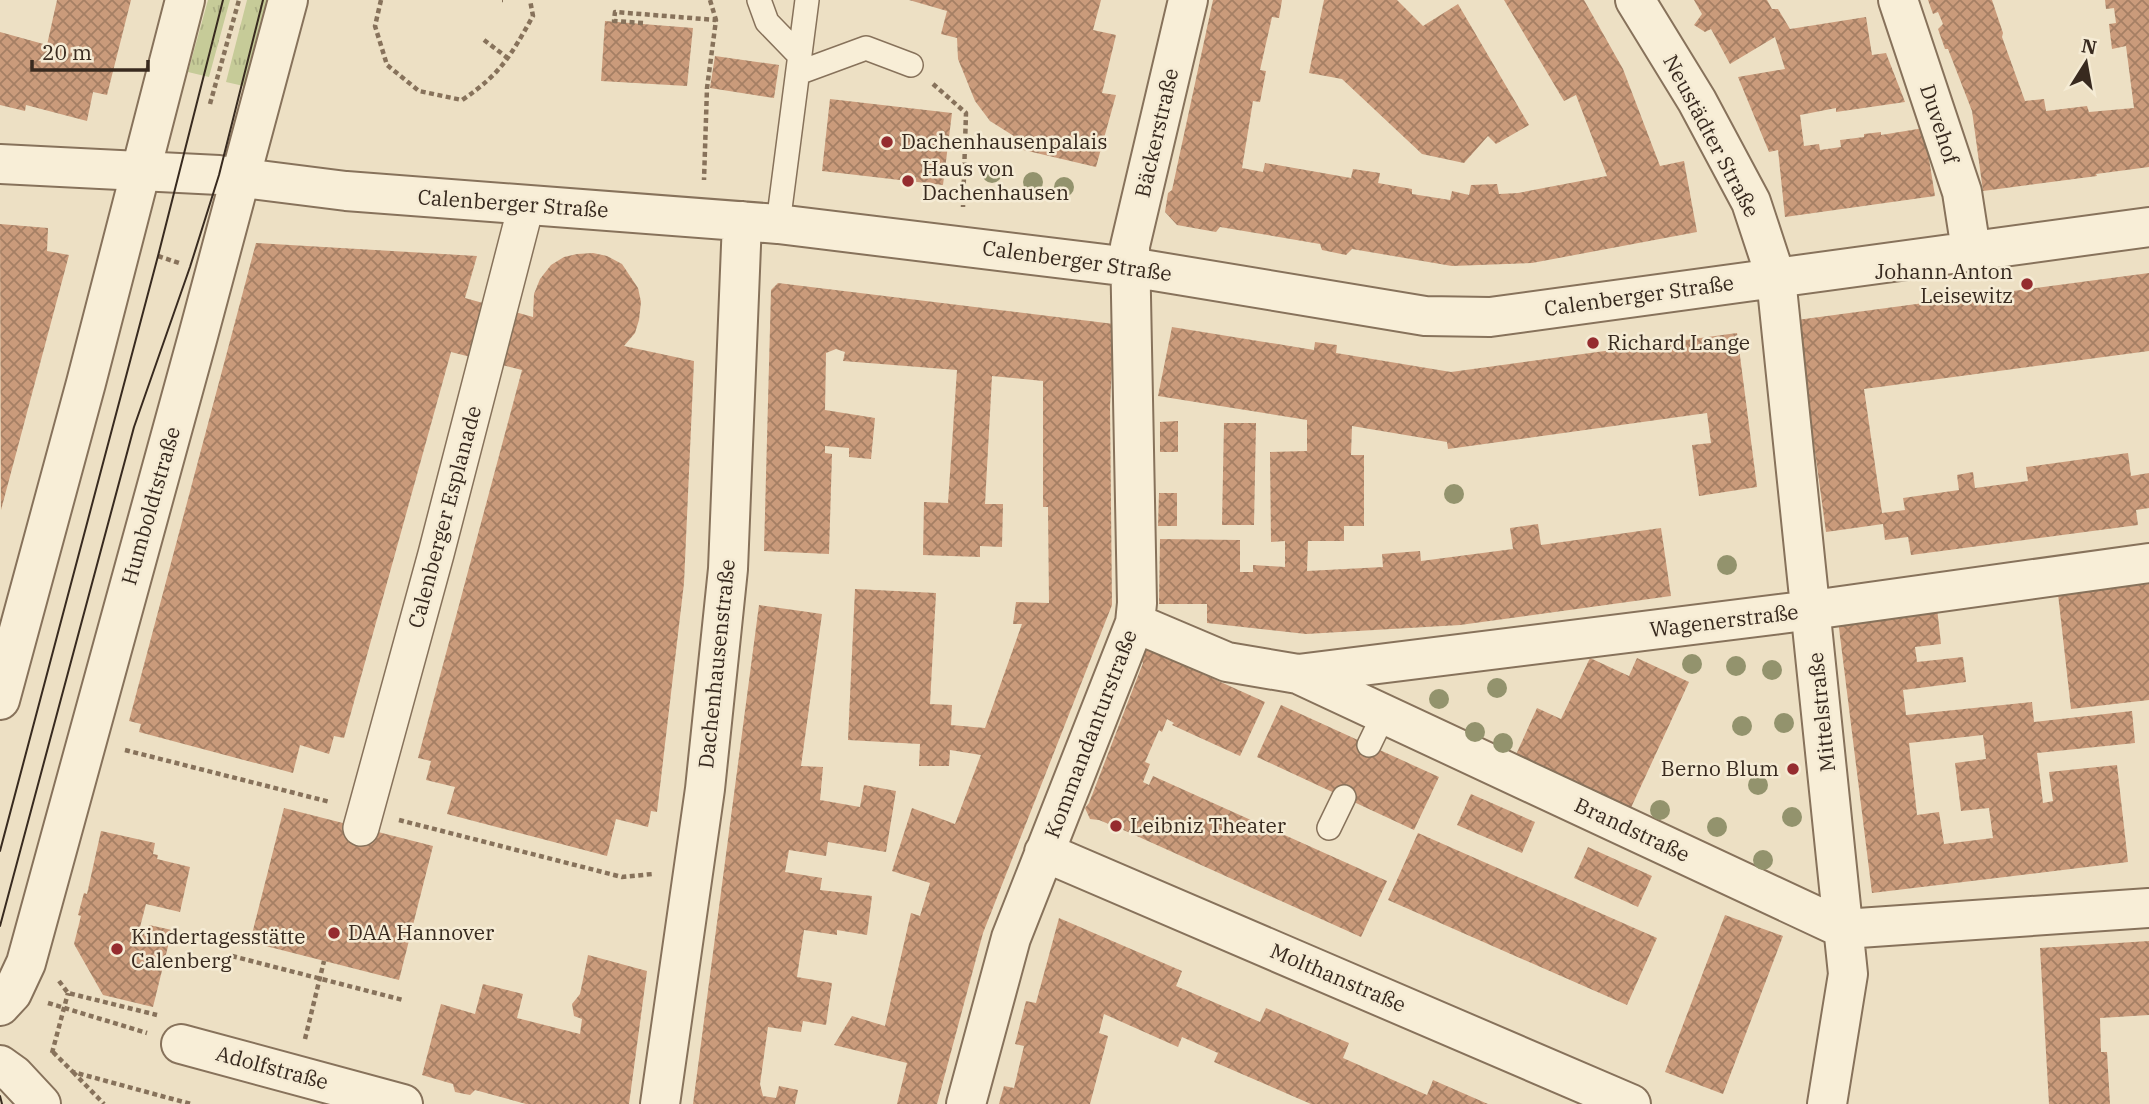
<svg xmlns="http://www.w3.org/2000/svg" width="2149" height="1104" viewBox="0 0 2149 1104" font-family="'IBM Plex Serif',serif">
<style>
.grass{fill:url(#grass-tufts)}
.building{fill:url(#building-cross-hatch);fill-rule:evenodd}
.lines{fill:none;stroke-linecap:round;stroke-linejoin:round}
.service-casing{stroke:#87725b;stroke-width:26}
.pedestrian-casing{stroke:#87725b;stroke-width:38}
.minor-casing{stroke:#87725b;stroke-width:42}
.tertiary-casing{stroke:#87725b;stroke-width:42}
.path{stroke:#87725b;stroke-width:4.5;stroke-dasharray:5 3.5;stroke-linecap:butt}
.service{stroke:#f8eed7;stroke-width:23}
.pedestrian{stroke:#f8eed7;stroke-width:35}
.minor{stroke:#f8eed7;stroke-width:38}
.tertiary{stroke:#f8eed7;stroke-width:38}
.tram{stroke:#382a1f;stroke-width:2}
.tree{fill:#93936d}
.poi-dot{fill:#952c2f;stroke:#f5ebd4;stroke-width:2.5}
.labels{text-anchor:middle;stroke-width:5;stroke-linejoin:round;paint-order:stroke}
.street-label{font-size:21px;fill:#382a1f;stroke:#f5ebd4}
.poi-label{font-size:21px;fill:#382a1f;stroke:#f5ebd4;text-anchor:start}
</style>
<defs>
<pattern id="grass-tufts" width="24" height="20" patternUnits="userSpaceOnUse" patternTransform="scale(1.75)"><rect width="24" height="20" fill="#c6cb98"/><path d="M3 7l-1-3M5 7V3M7 7l1-3M15 17l-1-3M17 17v-4M19 17l1-3" fill="none" stroke="#abae83"/></pattern>
<pattern id="building-cross-hatch" width="8" height="8" patternUnits="userSpaceOnUse" patternTransform="scale(1.75)"><rect width="8" height="8" fill="#ca9b7b"/><path d="M0 0l8 8M0 8l8-8" fill="none" stroke="#a57f64"/></pattern>
</defs>
<rect width="100%" height="100%" fill="#ede0c4"/>
<path class="grass" d="M208,0H230L209,77L188,72Z
M247,0H271L248,87L226,82Z"/>
<path class="building" d="M57,0H131L107,95L93,92L87,121L26,105L25,111L0,105V32L47,45Z
M909,0H1101L1093,30L1116,35L1102,93L1116,95L1096,167L1015,148L1017,138L990,121L975,101L958,59L957,38L941,34L947,11Z
M1213,0H1282L1279,18L1272,17L1260,70L1266,71L1260,102L1253,101L1242,168L1263,172L1265,163L1351,178L1353,169L1380,173L1378,183L1412,189V194L1450,200L1452,191L1469,195L1471,185L1497,184L1499,194L1518,193L1607,176L1576,95L1564,101L1504,0H1584L1623,69L1660,166L1684,161L1697,232L1532,263L1452,266L1352,249L1346,255L1322,250L1320,244L1220,227L1216,232L1177,225L1165,212L1168,193L1172,190Z
M1324,0H1397L1423,26L1458,4L1529,125L1496,144L1488,136L1464,163L1422,154L1342,79L1309,73Z
M1694,0H1767L1772,9H1778L1790,29L1866,17L1872,55L1886,53L1905,102L1836,112V108L1800,115L1804,146L1819,144L1820,150L1841,147L1840,140L1864,137V134L1881,132V135L1924,128L1935,196L1785,217L1778,150L1769,152L1738,77L1785,69L1775,37L1730,64L1711,29L1705,32L1694,25L1702,14Z
M1928,0H1992L2003,33L2002,37L2025,101L2044,99L2046,111L2087,106L2089,112L2134,108L2126,46L2112,49L2109,24L2116,23L2114,8L2106,9L2105,0H2149V167L2096,174L2097,176L1983,191L1972,111L1948,49H1945L1938,29L1943,24L1938,12L1933,14Z
M605,21L693,28L687,86L601,81Z
M715,56L779,65L774,98L710,88Z
M830,99L952,113L943,185L822,171Z
M0,224L48,228L47,251L69,255L1,510Z
M256,243L477,256L465,298L533,317L534,294L540,279L551,265L564,257L577,254L593,253L607,256L622,264L638,288L641,302L639,320L635,333L624,346L694,361L684,583L657,812L651,811L648,827L616,819L607,856L447,814L455,787L426,780L431,761L418,758L522,370L451,352L344,738L334,736L329,754L300,745L293,773L139,732L141,724L129,721Z
M2149,273V351L1864,389L1882,513L1905,510L1903,498L1959,490L1957,475L1973,472L1975,488L2028,481L2026,467L2128,453L2131,476L2149,473V508L2136,510L2138,525L1911,555L1908,537L1885,540L1883,524L1826,532L1797,320Z
M778,283L1114,324L1110,406L1112,605L983,933L937,1104H897L907,1063L834,1045L852,1016L885,1026L911,913L920,916L930,883L892,871L912,808L955,824L981,755L950,750L949,766H919L920,744L848,740L855,589L936,593L930,704L952,705L951,725L985,728L1022,624H1013L1016,602L1049,603L1048,507H1043V381L992,376L985,504H1003L1002,547L980,546V557L923,555L924,502L948,503L957,370L843,361L845,352L836,349L826,353L825,410L875,418L871,459L849,457V448L825,446V453L832,454L829,554L764,551L771,290Z
M1172,327L1314,350L1315,342L1337,345L1336,353L1451,372L1737,333L1757,487L1699,496L1692,445L1711,443L1707,413L1448,449L1447,442L1352,426L1351,455H1364V526H1344V541H1308L1307,571L1383,567L1382,554L1420,551L1421,561L1513,549L1510,528L1538,524L1541,545L1661,528L1671,596L1460,625L1306,634L1207,623V604H1159L1160,539L1240,540V572H1253V565L1285,567V541L1271,542L1270,452L1307,451V420L1158,396Z
M1178,421V452H1160V422Z
M1224,423H1256L1254,525H1222Z
M1159,493H1177V526H1158Z
M2149,584V700L2071,709L2058,594Z
M759,605L822,614L801,766L823,767L820,800L860,807L864,785L896,791L886,852L828,842L826,856L789,850L785,872L822,878L820,890L872,896L867,935L837,930V935L804,930L797,977L832,983L826,1025L803,1021L801,1032L768,1027L760,1084L763,1096L776,1098L779,1086L798,1090L795,1104H693Z
M1937,608L1941,644L1915,647L1917,662L1963,657L1966,682L1903,690L1906,715L2032,702L2034,722L2132,711L2135,743L2037,753L2043,803L2053,801L2049,772L2117,765L2128,862L1872,893L1838,620ZM1983,735L1986,759L1955,763L1961,811L1989,808L1993,838L1944,844L1939,812L1917,815L1909,743Z
M1154,647L1163,656L1265,702L1240,756L1172,725L1174,723L1167,719L1162,732L1159,730L1145,762L1150,764L1143,782L1149,785L1153,776L1387,881L1361,937L1128,832L1099,820L1090,819L1085,808L1089,803L1143,663L1141,660L1143,652Z
M1590,658L1629,676L1637,658L1689,682L1629,812L1514,759L1537,708L1561,719Z
M1281,705L1439,777L1414,830L1257,757Z
M1471,794L1535,822L1522,853L1457,825Z
M284,808L433,846L399,980L250,942Z
M101,831L155,843L153,854L158,855L157,859L190,867L180,912L146,904L145,908L140,927L147,930L149,925L172,930L153,1007L103,995L74,944L81,916L78,915L84,893L87,894Z
M1418,833L1657,938L1627,1005L1388,900Z
M1588,847L1652,876L1638,907L1574,878Z
M1725,915L1783,936L1723,1094L1665,1072Z
M1059,918L1182,971L1176,986L1260,1022L1266,1008L1349,1043L1343,1058L1427,1095L1433,1080L1488,1104H1311L1214,1062L1218,1053L1182,1037L1178,1047L1104,1014L1099,1033L1108,1036L1090,1104H999L1004,1086L1014,1088L1024,1046L1015,1044L1026,1001L1036,1003Z
M2149,941V1015L2100,1018L2101,1052H2107L2110,1104H2049L2040,948Z
M588,955L647,971L629,1104H526L475,1090L470,1095L455,1092L453,1084L422,1075L441,1004L475,1014L483,984L523,994L517,1018L580,1034L582,1019L574,1016L572,1004L580,994Z"/>
<g class="lines">
<defs>
<path id="service" d="M759,0L767,22L799,55
M798,73L866,48L911,65
M778,224L807,0
M1369,745L1384,714
M1329,828L1344,797"/>
<path id="pedestrian" d="M361,828L436,554L526,206"/>
<path id="minor" d="M1635,0L1697,101L1751,202L1776,278L1848,974L1827,1104
M1898,0L1962,192L1971,250
M0,164L219,175L346,191L778,224L1130,267L1425,316L1490,317L2149,227
M1135,623L1227,662L1298,674L1844,929L2149,908
M1298,674L1812,610L2149,563
M1044,852L1631,1104
M181,1044L403,1104
M660,1104L705,789L728,569L742,221
M966,1104L1011,938L1135,623L1137,603L1130,246L1188,0"/>
<path id="tertiary" d="M0,700L86,383L185,0
M0,1006L12,993L26,963L198,336L288,0
M0,1065L14,1075L41,1104"/>
</defs>
<use href="#service" class="service-casing"/>
<use href="#pedestrian" class="pedestrian-casing"/>
<use href="#minor" class="minor-casing"/>
<use href="#tertiary" class="tertiary-casing"/>
<path class="path" d="M381,0L375,26L387,65L419,91L462,100C501,74 511,55 533,16L530,0
M502,0H503
M710,0L716,20
M643,23L614,21L615,12L716,20L707,88L704,180
M484,40L509,59
M933,84L966,113L963,207
M210,104L239,0
M158,256L179,263
M125,750L330,802
M399,820L622,877L653,874
M232,956L403,1000
M59,981L68,993L157,1015
M48,1003L147,1033
M305,1039L324,961
M53,1052L73,1072L191,1104
M52,1053L68,993
M73,1072L104,1104"/>
<use href="#service" class="service"/>
<use href="#pedestrian" class="pedestrian"/>
<use href="#minor" class="minor"/>
<use href="#tertiary" class="tertiary"/>
<path class="tram" d="M0,851L158,256L223,0
M0,926L134,427L190,267L219,175L263,0
M0,1096L2,1104"/>
</g>
<g class="tree">
<circle cx="992" cy="173" r="10"/>
<circle cx="1033" cy="182" r="10"/>
<circle cx="1064" cy="187" r="10"/>
<circle cx="1454" cy="494" r="10"/>
<circle cx="1727" cy="565" r="10"/>
<circle cx="1692" cy="664" r="10"/>
<circle cx="1736" cy="666" r="10"/>
<circle cx="1772" cy="670" r="10"/>
<circle cx="1497" cy="688" r="10"/>
<circle cx="1439" cy="699" r="10"/>
<circle cx="1784" cy="723" r="10"/>
<circle cx="1742" cy="726" r="10"/>
<circle cx="1475" cy="732" r="10"/>
<circle cx="1503" cy="743" r="10"/>
<circle cx="1758" cy="785" r="10"/>
<circle cx="1660" cy="810" r="10"/>
<circle cx="1792" cy="817" r="10"/>
<circle cx="1717" cy="827" r="10"/>
<circle cx="1763" cy="860" r="10"/>
</g>
<g class="poi-dot">
<circle cx="887" cy="142" r="7"/>
<circle cx="908" cy="181" r="7"/>
<circle cx="2027" cy="284" r="7"/>
<circle cx="1593" cy="343" r="7"/>
<circle cx="1793" cy="769" r="7"/>
<circle cx="1116" cy="826" r="7"/>
<circle cx="334" cy="933" r="7"/>
<circle cx="117" cy="949" r="7"/>
</g>
<g class="labels">
<g class="street-label">
<text transform="translate(1939 124) rotate(72)" y="7">Duvehof</text>
<text transform="translate(1157 133) rotate(-77)" y="7">Bäckerstraße</text>
<text transform="translate(1711 136) rotate(62)" y="7">Neustädter Straße</text>
<text transform="translate(513 204) rotate(4)" y="7">Calenberger Straße</text>
<text transform="translate(1077 261) rotate(8)" y="7">Calenberger Straße</text>
<text transform="translate(1639 296) rotate(-8)" y="7">Calenberger Straße</text>
<text transform="translate(151 506) rotate(-74)" y="7">Humboldtstraße</text>
<text transform="translate(445 517) rotate(-75)" y="7">Calenberger Esplanade</text>
<text transform="translate(1724 621) rotate(-7)" y="7">Wagenerstraße</text>
<text transform="translate(717 664) rotate(-84)" y="7">Dachenhausenstraße</text>
<text transform="translate(1822 712) rotate(-96)" y="7">Mittelstraße</text>
<text transform="translate(1091 734) rotate(-69)" y="7">Kommandanturstraße</text>
<text transform="translate(1632 830) rotate(25)" y="7">Brandstraße</text>
<text transform="translate(1338 978) rotate(23)" y="7">Molthanstraße</text>
<text transform="translate(272 1068) rotate(15)" y="7">Adolfstraße</text>
</g>
<g class="poi-label">
<text x="901" y="149">Dachenhausenpalais</text>
<text x="922" y="176">Haus von<tspan x="922" dy="24">Dachenhausen</tspan></text>
<text x="2013" y="279" text-anchor="end">Johann Anton<tspan x="2013" dy="24">Leisewitz</tspan></text>
<text x="1607" y="350">Richard Lange</text>
<text x="1779" y="776" text-anchor="end">Berno Blum</text>
<text x="1130" y="833">Leibniz Theater</text>
<text x="348" y="940">DAA Hannover</text>
<text x="131" y="944">Kindertagesstätte<tspan x="131" dy="24">Calenberg</tspan></text>
</g>
</g>
<g transform="translate(2086 63) rotate(11)" stroke="#f5ebd4" stroke-width="5" paint-order="stroke">
<path d="M0-5L12 26L0 18L-12 26Z" fill="#382a1f"/>
<text y="-10" font-size="19" font-weight="bold" text-anchor="middle" fill="#382a1f">N</text>
</g>
<path d="M32 60v10h116v-10" fill="none" stroke="#382a1f" stroke-width="3.5"/>
<text x="42" y="60" font-size="21" fill="#382a1f" stroke="#f5ebd4" stroke-width="5" paint-order="stroke">20 m</text>
</svg>
